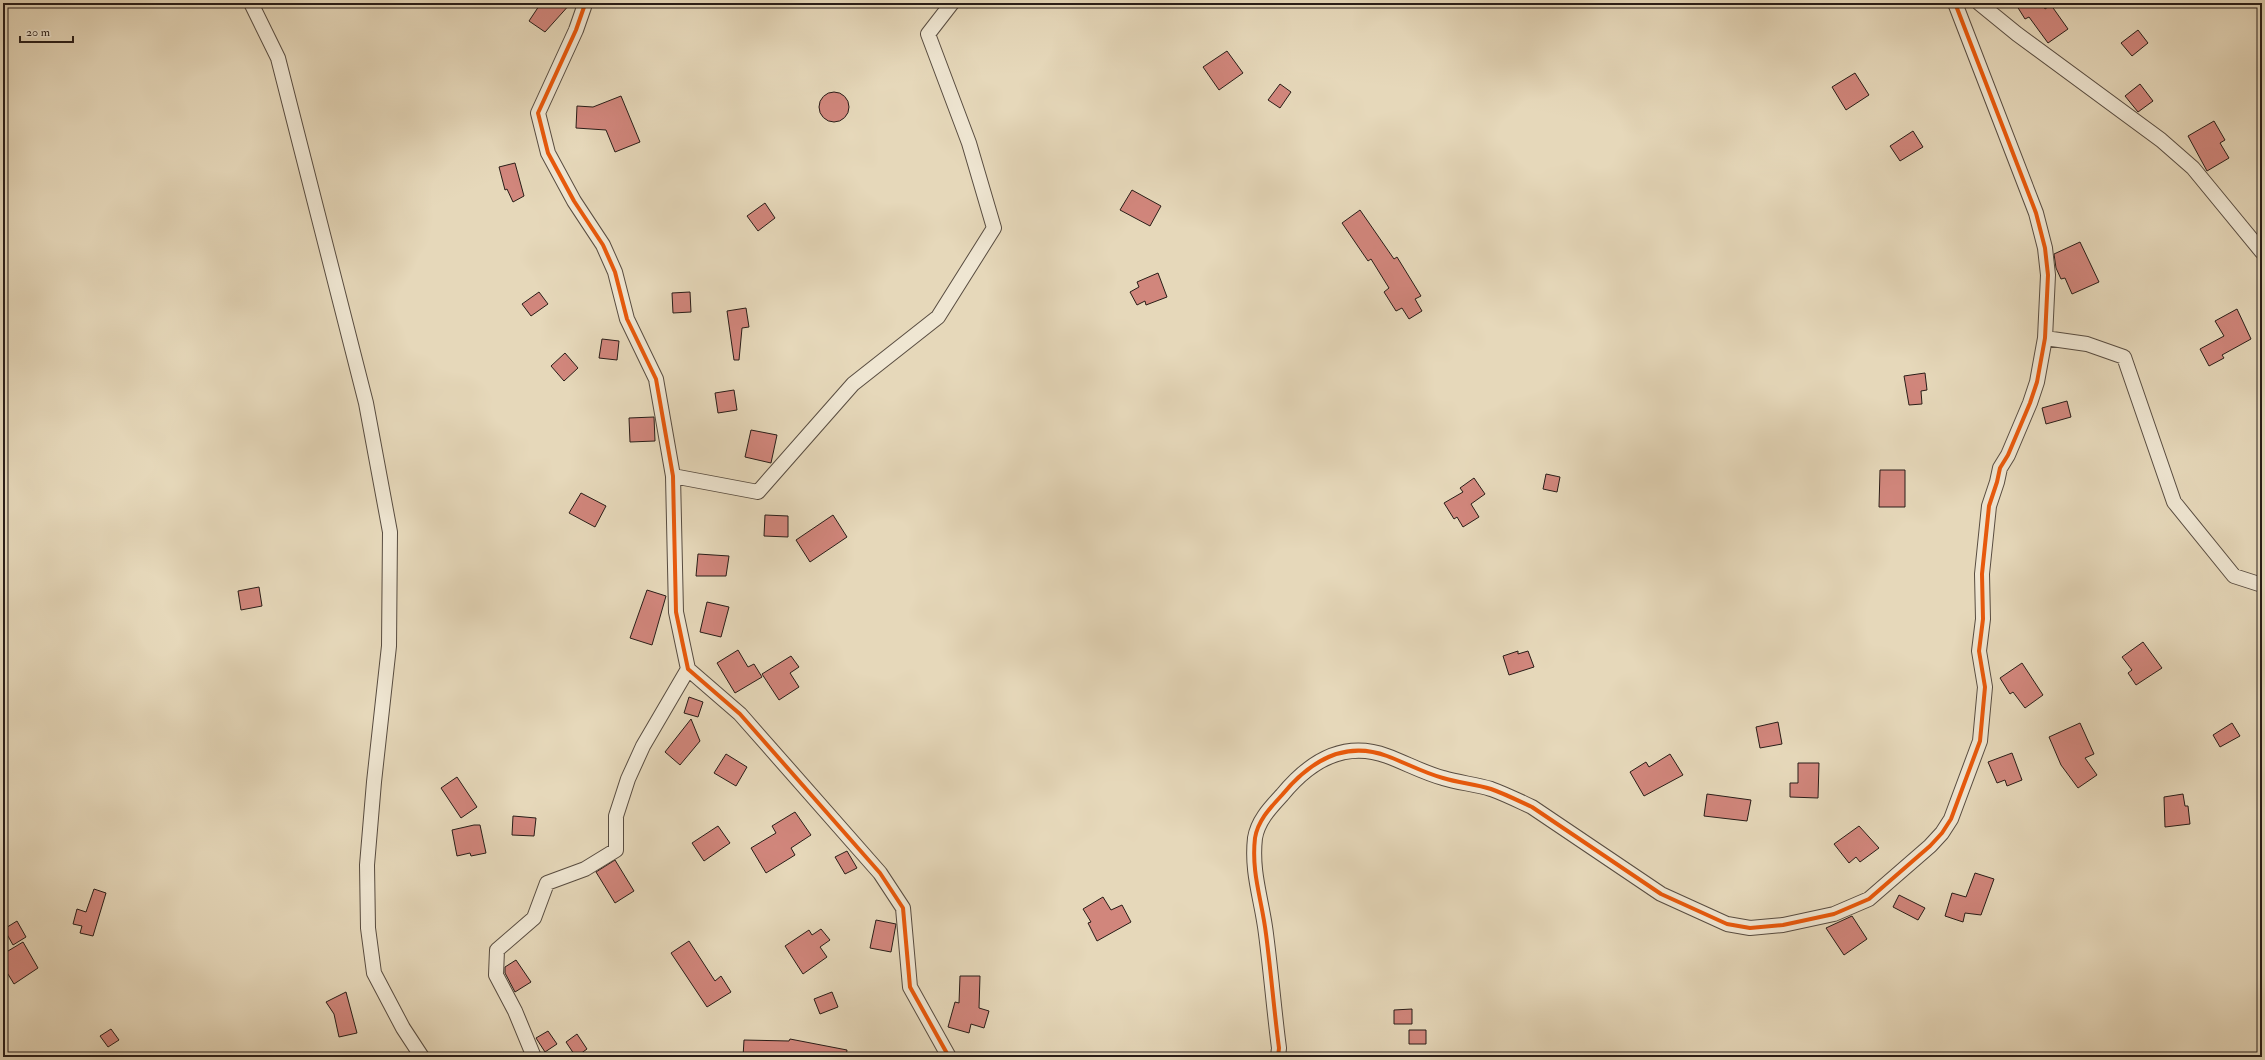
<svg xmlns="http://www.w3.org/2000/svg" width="2265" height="1060" viewBox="0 0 2265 1060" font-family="'IM FELL Double Pica',serif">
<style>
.building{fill:#d1867c;stroke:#291d18}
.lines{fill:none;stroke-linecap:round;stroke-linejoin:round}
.street-casing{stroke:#584c40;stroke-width:16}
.street{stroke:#efe6d2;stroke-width:14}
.cycleway-casing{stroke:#efe6d2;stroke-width:6}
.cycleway{stroke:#e8590c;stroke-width:4}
</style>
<rect width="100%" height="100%" fill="#e6d8ba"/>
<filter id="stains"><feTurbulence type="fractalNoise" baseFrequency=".005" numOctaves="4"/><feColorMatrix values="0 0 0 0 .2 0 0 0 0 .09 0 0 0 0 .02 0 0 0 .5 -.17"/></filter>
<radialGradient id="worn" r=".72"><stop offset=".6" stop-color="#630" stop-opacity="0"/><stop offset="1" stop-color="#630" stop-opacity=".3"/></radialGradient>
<path class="building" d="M541,3H571L545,32L529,21Z
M2015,3H2051L2044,7L2045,9L2051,5L2068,29L2048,43L2029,17L2025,19Z
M2138,30L2148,43L2132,56L2121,43Z
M1227,51L1243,73L1219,90L1203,67Z
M1855,73L1869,95L1846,110L1832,87Z
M1280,84L1291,92L1280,108L1268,100Z
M2140,84L2153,101L2138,112L2125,96Z
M819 107a15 15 0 1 1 30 0a15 15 0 1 1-30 0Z
M621,96L640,142L615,152L606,130L576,128L577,106L593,107Z
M2214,121L2225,140L2220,143L2229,158L2207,171L2188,136Z
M1913,131L1923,147L1900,161L1890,146Z
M515,163L524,196L513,202L507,189L505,190L499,167Z
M1132,190L1161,206L1150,226L1120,210Z
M765,203L775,218L758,231L747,216Z
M1360,210L1394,259L1397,257L1421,296L1415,299L1422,311L1409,319L1402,308L1396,311L1384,292L1389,288L1371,259L1368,261L1342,223Z
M2080,242L2099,282L2072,294L2065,278L2061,279L2056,268L2054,254Z
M1158,273L1167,297L1146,305L1145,301L1137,305L1130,292L1139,287L1137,282Z
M539,292L548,304L531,316L522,304Z
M690,292L691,312L673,313L672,293Z
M746,308L749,327L742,328L739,360H734L727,311Z
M2237,309L2251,339L2222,355L2224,358L2209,366L2200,349L2224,336L2215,321Z
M602,339L619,341L617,360L599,358Z
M565,353L578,368L564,381L551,366Z
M1925,373L1927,390L1921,391L1922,404L1909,405L1904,376Z
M734,390L737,410L718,413L715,393Z
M2067,401L2071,417L2046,424L2042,408Z
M654,417L655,441L630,442L629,418Z
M751,430L777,435L771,463L745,457Z
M1880,470H1905V507H1879Z
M1546,474L1560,477L1557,492L1543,489Z
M1474,478L1485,494L1471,504L1479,517L1463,527L1457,517L1454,519L1444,503L1463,492L1460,488Z
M581,493L606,506L595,527L569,513Z
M765,515L788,516V537L764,536Z
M833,515L847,537L810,562L796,540Z
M698,554L729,556L726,576H696Z
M259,587L262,606L241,610L238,591Z
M647,590L666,596L652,645L630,638Z
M707,602L729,607L721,637L700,632Z
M2143,642L2162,668L2136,685L2128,673L2132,670L2122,657Z
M738,650L748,667L754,664L762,677L735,693L717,663Z
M1518,651V654L1528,651L1534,667L1509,675L1503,656Z
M791,656L799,667L790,673L799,687L779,700L762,674Z
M2022,663L2043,695L2025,708L2013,692L2010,694L2000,678Z
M689,697L703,702L698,717L684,713Z
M691,719L700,741L680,765L665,752Z
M1778,722L1782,744L1760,748L1756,727Z
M2080,723L2094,754L2085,758L2097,775L2078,788L2061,765L2049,737Z
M2232,723L2240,736L2220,747L2213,735Z
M2012,753L2022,780L2007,786L2005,780L1997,783L1988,762Z
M726,754L747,767L736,786L714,773Z
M1670,754L1683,775L1644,796L1630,772L1646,762L1649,767Z
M1798,763H1819L1818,798L1790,797V783H1798Z
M457,777L477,807L461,818L441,788Z
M1707,794L1751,800L1747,821L1704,816Z
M2183,794L2185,806H2188L2190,824L2165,827L2164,797Z
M795,812L811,835L791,848L795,855L766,873L751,848L776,833L772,826Z
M513,816L536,818L534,836L512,835Z
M474,825H480L486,853L471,856L470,853L457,856L452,830Z
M718,826L730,843L704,861L692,843Z
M1859,826L1879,848L1860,862L1856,857L1849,863L1834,844Z
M847,851L857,868L845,874L835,857Z
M615,860L634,891L615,903L596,872Z
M1975,873L1994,879L1981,915L1965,913L1963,922L1945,916L1952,893L1966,897Z
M94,889L106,893L93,936L80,933L82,926L73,924L77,909L86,912Z
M1899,895L1925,908L1918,920L1893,907Z
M1103,897L1111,910L1122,905L1131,922L1097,941L1088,923L1091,922L1083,909Z
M1852,916L1867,939L1844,955L1826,928Z
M876,920L896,924L891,952L870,948Z
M17,921L26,937L13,945L4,929Z
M821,929L830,940L820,947L827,957L803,974L785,946L809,930L812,935Z
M689,941L715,981L721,976L731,992L707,1007L671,953Z
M23,942L38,968L14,984L3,966V954Z
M516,960L531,982L515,992L505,973V967Z
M960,976H980L979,1008L989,1011L984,1028L971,1024L969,1033L948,1027L955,1002L959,1003Z
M346,992L357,1033L339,1037L334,1014L326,1002Z
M832,992L838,1007L820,1014L814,999Z
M1412,1009V1024H1394V1010Z
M111,1029L119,1040L108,1047L100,1036Z
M1409,1030H1426V1044H1409Z
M548,1031L557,1044L545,1052L536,1038Z
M577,1034L587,1049L576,1057L566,1042Z
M790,1039L847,1050L846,1057H806L768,1053V1057H743L744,1040L789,1041Z"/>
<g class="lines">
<defs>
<path id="street" d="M251,3L278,58L366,403L390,532L389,646L374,782L367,865L368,928L374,973L403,1028L422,1057
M582,3L584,7L576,30L538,113L548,153L574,201L603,245L615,272L627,319L656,379L673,476L676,612L688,669L740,714L880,873L903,908L910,987L949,1057
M1979,3L2017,34L2161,140L2193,168L2262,252
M2045,338L2087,344L2124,357L2174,502L2234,576L2262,585
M673,476L758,492L853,384L938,317L994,228L969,143L928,34L952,3
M534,1057L515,1011L496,975L497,950L534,918L547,883L585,869L616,850V816L628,779L643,746L688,669
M1278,1057L1279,1048C1274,1010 1271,972 1266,934C1262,900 1251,873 1255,838C1258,820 1271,807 1282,795C1309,762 1344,740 1387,756C1406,763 1424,773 1443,778C1459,783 1475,784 1491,789C1505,794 1519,801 1532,807L1661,894L1727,924L1750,928L1783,925L1834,914L1869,899L1930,846L1942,833L1951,819L1980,741L1985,687L1979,651L1983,619L1982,574L1989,506L1997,482L2000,468L2008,455L2030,403L2037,382L2045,338L2048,275L2045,248L2036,213L1955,3"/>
</defs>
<use href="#street" class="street-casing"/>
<use href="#street" class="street"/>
<defs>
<path id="cycleway" d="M582,3L584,7L576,30L538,113L548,153L574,201L603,245L615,272L627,319L656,379L673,476L676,612L688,669L740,714L880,873L903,908L910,987L949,1057
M1278,1057L1279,1048C1274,1010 1271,972 1266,934C1262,900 1251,873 1255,838C1258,820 1271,807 1282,795C1309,762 1344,740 1387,756C1406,763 1424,773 1443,778C1459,783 1475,784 1491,789C1505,794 1519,801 1532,807L1661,894L1727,924L1750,928L1783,925L1834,914L1869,899L1930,846L1942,833L1951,819L1980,741L1985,687L1979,651L1983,619L1982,574L1989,506L1997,482L2000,468L2008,455L2030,403L2037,382L2045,338L2048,275L2045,248L2036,213L1955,3"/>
</defs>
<use href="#cycleway" class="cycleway-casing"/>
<use href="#cycleway" class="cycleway"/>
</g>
<rect width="2265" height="1060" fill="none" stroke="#e6d8ba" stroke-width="16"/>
<rect x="4" y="4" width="2257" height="1052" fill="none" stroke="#291d18" stroke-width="2"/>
<rect x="8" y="8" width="2249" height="1044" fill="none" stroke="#291d18"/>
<path d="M20 36v6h53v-6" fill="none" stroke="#291d18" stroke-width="2"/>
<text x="26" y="36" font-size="12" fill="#291d18" stroke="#efe6d2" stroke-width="3" paint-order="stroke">20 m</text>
<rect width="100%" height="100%" filter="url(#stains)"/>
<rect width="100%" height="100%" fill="url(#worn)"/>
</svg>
